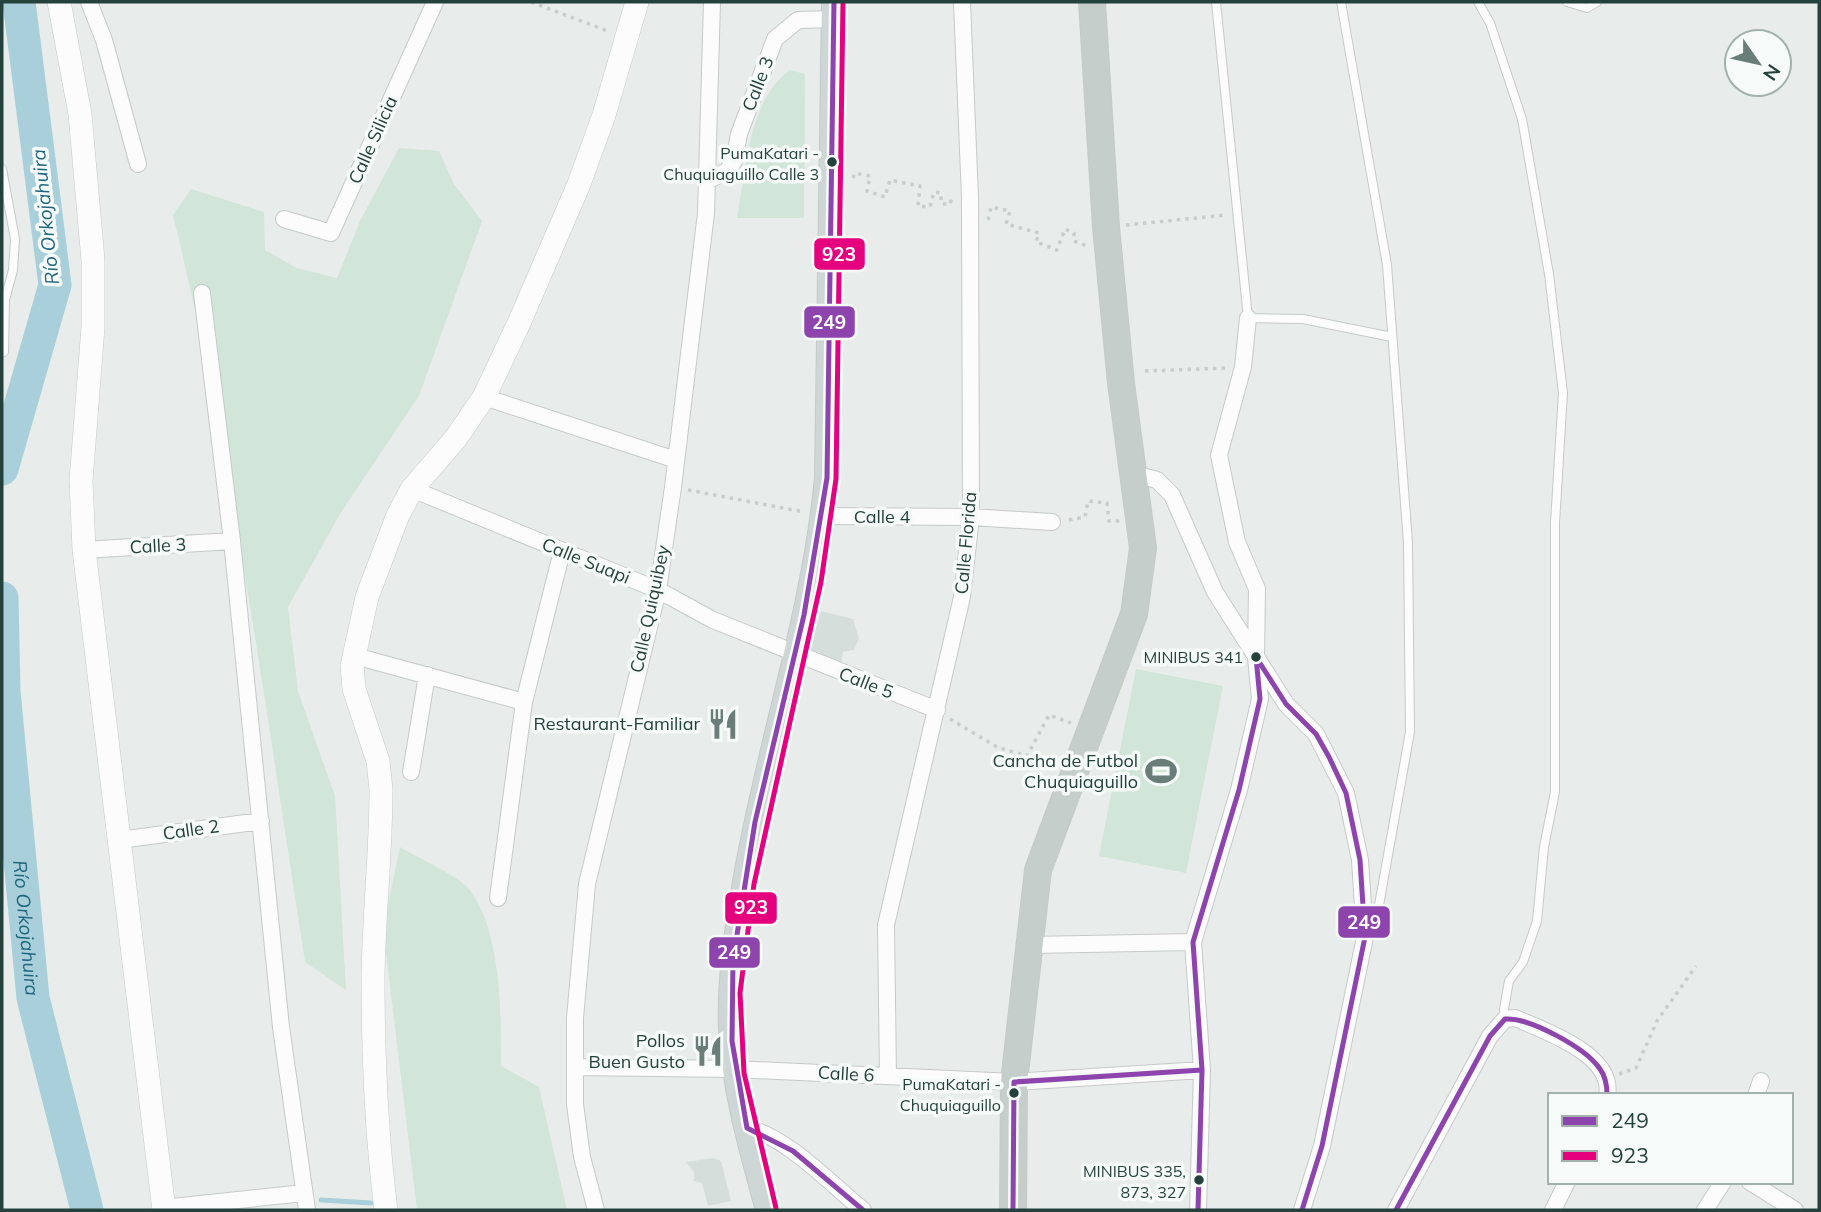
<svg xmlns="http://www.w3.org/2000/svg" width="1821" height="1212" viewBox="0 0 1821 1212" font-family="Mulish,sans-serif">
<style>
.built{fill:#d6dedb}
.green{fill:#d1e5d9}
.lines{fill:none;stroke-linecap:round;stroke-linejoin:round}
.stream{stroke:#a9d0da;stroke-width:5}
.river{stroke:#a9d0da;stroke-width:33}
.service-casing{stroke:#c5cac8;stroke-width:10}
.minor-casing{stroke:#c5cac8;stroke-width:18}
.secondary-casing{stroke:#c3cac8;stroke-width:24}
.primary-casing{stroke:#c3cbc9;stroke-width:26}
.trunk-casing{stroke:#c3cbc9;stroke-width:28}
.path{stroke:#c7cecd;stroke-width:3.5;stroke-dasharray:3.5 5;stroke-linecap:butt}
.service{stroke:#fcfcfc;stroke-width:8}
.minor{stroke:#fcfcfc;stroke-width:16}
.secondary{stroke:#fcfcfc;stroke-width:23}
.primary{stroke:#cfd7d6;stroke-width:24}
.trunk{stroke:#c6cecc;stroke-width:26}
.bus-1-casing{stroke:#f6fbf9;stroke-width:10}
.bus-2-casing{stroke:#f6fbf9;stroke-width:10}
.bus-1{stroke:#8e44ad;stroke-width:5}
.bus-2{stroke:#e5007d;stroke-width:5}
.bus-dot{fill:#24413c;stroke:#f6fbf9;stroke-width:2.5}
.labels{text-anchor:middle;stroke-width:7;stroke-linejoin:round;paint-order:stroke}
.bus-label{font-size:16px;fill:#24413c;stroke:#f6fbf9;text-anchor:end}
.street-label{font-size:18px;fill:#24413c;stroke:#f6fbf9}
.poi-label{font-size:18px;fill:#24413c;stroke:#f6fbf9;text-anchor:end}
.water-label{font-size:19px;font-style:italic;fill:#1d667e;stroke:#f6fbf9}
.line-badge{stroke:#f6fbf9;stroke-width:2.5}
.badge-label{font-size:19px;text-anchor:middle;font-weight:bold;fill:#fff}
</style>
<rect width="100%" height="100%" fill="#e8edeb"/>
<path class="built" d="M821,611L853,619L859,639L854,650L843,652L841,664L828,663L819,652L808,650Z
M713,1158L721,1161L731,1201L708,1206L702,1183L694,1181V1172L686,1162Z"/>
<path class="green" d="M790,70L805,74L804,218H737C746,171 748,100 790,70Z
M399,148L439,151L454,184L482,221L419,396L340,514L288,607L298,691L335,796L346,990L305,962C266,712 233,461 173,215L191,189L264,212L265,250L297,268L337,278L361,219Z
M1136,669L1223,686L1186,873L1099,856Z
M400,847C418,858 457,875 469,889C502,931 501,1015 501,1066L539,1087L567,1210H417L383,928Z"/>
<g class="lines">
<path class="stream" d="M321,1200L371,1203"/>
<g class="river">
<path d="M2,469L55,285L19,2"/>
<path id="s1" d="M2,598L4,691L33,998L87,1210"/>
</g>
<defs>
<path id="service" d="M1216,2L1248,318L1303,319L1392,337
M1341,2L1387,265L1408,543L1410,732L1376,922L1367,935
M1478,2L1490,23L1522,119L1549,274L1563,393L1555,523V792L1544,847L1537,921L1523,962L1509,981L1504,1009L1505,1019
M1567,2L1587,8L1597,2
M2,169L15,239L13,270L5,300L4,352"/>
<path id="minor" d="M89,2L104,40L138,164
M707,181L727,171L734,161L739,134L775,39L798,20L835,19
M284,219L331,233L435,2
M202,293L232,541L281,1027L307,1210
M484,397L676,460
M1135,474L1157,480L1172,495L1215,592L1286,704L1316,734L1346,793L1360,860L1365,937L1322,1146L1302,1210
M412,489L658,590L713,620L937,710
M823,516L971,517L1052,522
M84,550L232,541
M355,656L524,702
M411,772L427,675
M120,840L261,821
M498,898L524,702L562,551
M1031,945L1193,942
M575,1067L734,1069L1014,1082L1202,1070
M888,1076L886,925L962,597L971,517L970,198L962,2
M1756,1095L1761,1081
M747,1128C786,1136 832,1185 863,1210
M1750,1182L1795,1210
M163,1208L304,1193
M596,1210L582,1157L575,1104V1018L587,884L658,590L673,487L706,213L712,2
M1198,1210L1202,1070L1193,942L1239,790L1260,699L1256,657L1257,589L1237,542L1219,455L1243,367L1248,318
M1396,1210L1490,1036L1505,1019L1515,1018C1543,1030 1615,1055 1607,1095
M1553,1210L1567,1182
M1705,1210L1723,1182"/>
<path id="secondary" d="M59,2L80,114L93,260V327L81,481L84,550L164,1210
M386,1210C376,1132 373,1054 373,976C374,914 381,852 381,789L378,761L354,689L352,666L367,597L398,515L412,489L456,438L484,397L519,323L579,184L604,115L637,2"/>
<path id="primary" d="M768,1210C752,1151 734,1090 731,1029C729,980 737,930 745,882C768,747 814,615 827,478L834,2"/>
<path id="trunk" d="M1013,1210L1014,1082L1038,870L1134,614L1143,548L1121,383L1106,227L1092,2"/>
</defs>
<use href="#service" class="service-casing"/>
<use href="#minor" class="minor-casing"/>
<use href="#secondary" class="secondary-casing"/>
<use href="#primary" class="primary-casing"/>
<use href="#trunk" class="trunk-casing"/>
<path class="path" d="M531,2L610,32
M853,178L855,173L870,176L867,191L885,197L890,180L920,186L918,206L930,207L934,192L941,193V203L949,205L953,197
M988,220L991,207L1010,211L1006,224L1039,233L1036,242L1057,250L1065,229L1074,233V241L1087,246
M1126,225L1226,215
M1145,371L1227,368
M688,490L804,512
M1069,520L1085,517L1088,501L1107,503L1109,521H1120
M950,719L997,747L1027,756L1049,715L1071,723
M1619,1074L1636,1068L1657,1021L1696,966"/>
<use href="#service" class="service"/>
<use href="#minor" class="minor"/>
<use href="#secondary" class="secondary"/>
<use href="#primary" class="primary"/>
<use href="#trunk" class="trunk"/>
<defs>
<path id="bus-1" d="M834,2L827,478L804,615L755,822L733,960L732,1041L747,1128L793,1151L863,1210
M1256,657L1286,704L1316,734L1329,757L1346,793L1360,860L1365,937L1322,1146L1302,1210
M1013,1210L1014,1082L1202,1070
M1198,1210L1202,1070L1193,942L1239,790L1260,699L1256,657
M1396,1210L1490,1036L1505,1019C1529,1017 1586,1048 1600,1069C1606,1077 1607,1085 1607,1095"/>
<path id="bus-2" d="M776,1208L744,1073L740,993L754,884L821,582L836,479L843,2"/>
</defs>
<use href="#bus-1" class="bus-1-casing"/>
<use href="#bus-2" class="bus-2-casing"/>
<use href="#bus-1" class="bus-1"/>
<use href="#bus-2" class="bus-2"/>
</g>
<defs>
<symbol id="restaurant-bare" viewBox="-9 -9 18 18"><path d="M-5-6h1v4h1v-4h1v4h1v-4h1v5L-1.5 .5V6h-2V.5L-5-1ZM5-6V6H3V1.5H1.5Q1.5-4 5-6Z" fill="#697d79" stroke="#f6fbf9" stroke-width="2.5" paint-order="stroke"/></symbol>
<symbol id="stadium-bare" viewBox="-9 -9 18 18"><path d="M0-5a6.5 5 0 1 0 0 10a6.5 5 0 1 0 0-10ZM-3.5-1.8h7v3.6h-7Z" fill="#697d79" stroke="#f6fbf9" stroke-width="2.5" paint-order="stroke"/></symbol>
</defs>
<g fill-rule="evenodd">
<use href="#restaurant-bare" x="701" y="702" width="44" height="44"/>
<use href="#stadium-bare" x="1139" y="749" width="44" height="44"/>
<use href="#restaurant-bare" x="686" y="1029" width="44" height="44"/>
</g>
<g class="bus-dot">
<circle cx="832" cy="162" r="6"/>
<circle cx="1256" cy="657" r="6"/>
<circle cx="1014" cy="1093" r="6"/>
<circle cx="1199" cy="1180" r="6"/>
</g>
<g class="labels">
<g class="bus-label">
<text x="819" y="159">PumaKatari -<tspan x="819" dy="21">Chuquiaguillo Calle 3</tspan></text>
<text x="1243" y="663">MINIBUS 341</text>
<text x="1001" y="1090">PumaKatari -<tspan x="1001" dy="21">Chuquiaguillo</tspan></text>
<text x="1186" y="1177">MINIBUS 335,<tspan x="1186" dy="21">873, 327</tspan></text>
</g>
<g class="street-label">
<text transform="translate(758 84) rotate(-69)" y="6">Calle 3</text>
<text transform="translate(373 140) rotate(-66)" y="6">Calle Silicia</text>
<text x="882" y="523">Calle 4</text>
<text transform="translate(966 543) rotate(-85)" y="6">Calle Florida</text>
<text transform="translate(158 546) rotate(-3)" y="6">Calle 3</text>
<text transform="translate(586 561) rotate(22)" y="6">Calle Suapi</text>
<text transform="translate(650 609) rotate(-78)" y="6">Calle Quiquibey</text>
<text transform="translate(866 683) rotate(21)" y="6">Calle 5</text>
<text transform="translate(191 830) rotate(-8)" y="6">Calle 2</text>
<text transform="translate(846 1074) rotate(3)" y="6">Calle 6</text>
</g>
<g class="poi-label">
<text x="700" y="730">Restaurant-Familiar</text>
<text x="1138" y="767">Cancha de Futbol<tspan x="1138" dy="21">Chuquiaguillo</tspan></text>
<text x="685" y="1047">Pollos<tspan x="685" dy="21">Buen Gusto</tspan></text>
</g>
<g class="water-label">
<text transform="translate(45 217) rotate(-96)" y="7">Río Orkojahuira</text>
<text dy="7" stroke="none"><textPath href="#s1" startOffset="331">Río Orkojahuira</textPath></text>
</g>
</g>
<g class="line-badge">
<rect x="813" y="237" width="53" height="34" rx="7" fill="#e5007d"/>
<rect x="803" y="305" width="53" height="34" rx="7" fill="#8e44ad"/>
<rect x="724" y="891" width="54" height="34" rx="7" fill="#e5007d"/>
<rect x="1337" y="905" width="54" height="34" rx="7" fill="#8e44ad"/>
<rect x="708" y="936" width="53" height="33" rx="7" fill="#8e44ad"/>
</g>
<g class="badge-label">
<text x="839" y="261">923</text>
<text x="829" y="329">249</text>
<text x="751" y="914">923</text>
<text x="1364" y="929">249</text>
<text x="734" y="959">249</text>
</g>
<rect width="1821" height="1212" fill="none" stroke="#24413c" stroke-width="7"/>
<rect x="1548" y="1093" width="245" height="91" fill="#f6fbf9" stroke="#a2b1ad" stroke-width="2"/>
<rect x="1562" y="1116" width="35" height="10" fill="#8e44ad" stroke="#a2b1ad" stroke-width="2"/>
<text x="1611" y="1128" font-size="21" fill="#24413c">249</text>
<rect x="1562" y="1151" width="35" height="10" fill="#e5007d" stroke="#a2b1ad" stroke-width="2"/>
<text x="1611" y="1163" font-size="21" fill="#24413c">923</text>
<g transform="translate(1758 63) rotate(124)"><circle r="33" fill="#f6fbf9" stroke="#a2b1ad" stroke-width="2"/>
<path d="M0-5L12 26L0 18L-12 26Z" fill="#697d79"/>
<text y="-10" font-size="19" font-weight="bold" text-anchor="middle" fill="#24413c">N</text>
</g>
</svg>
